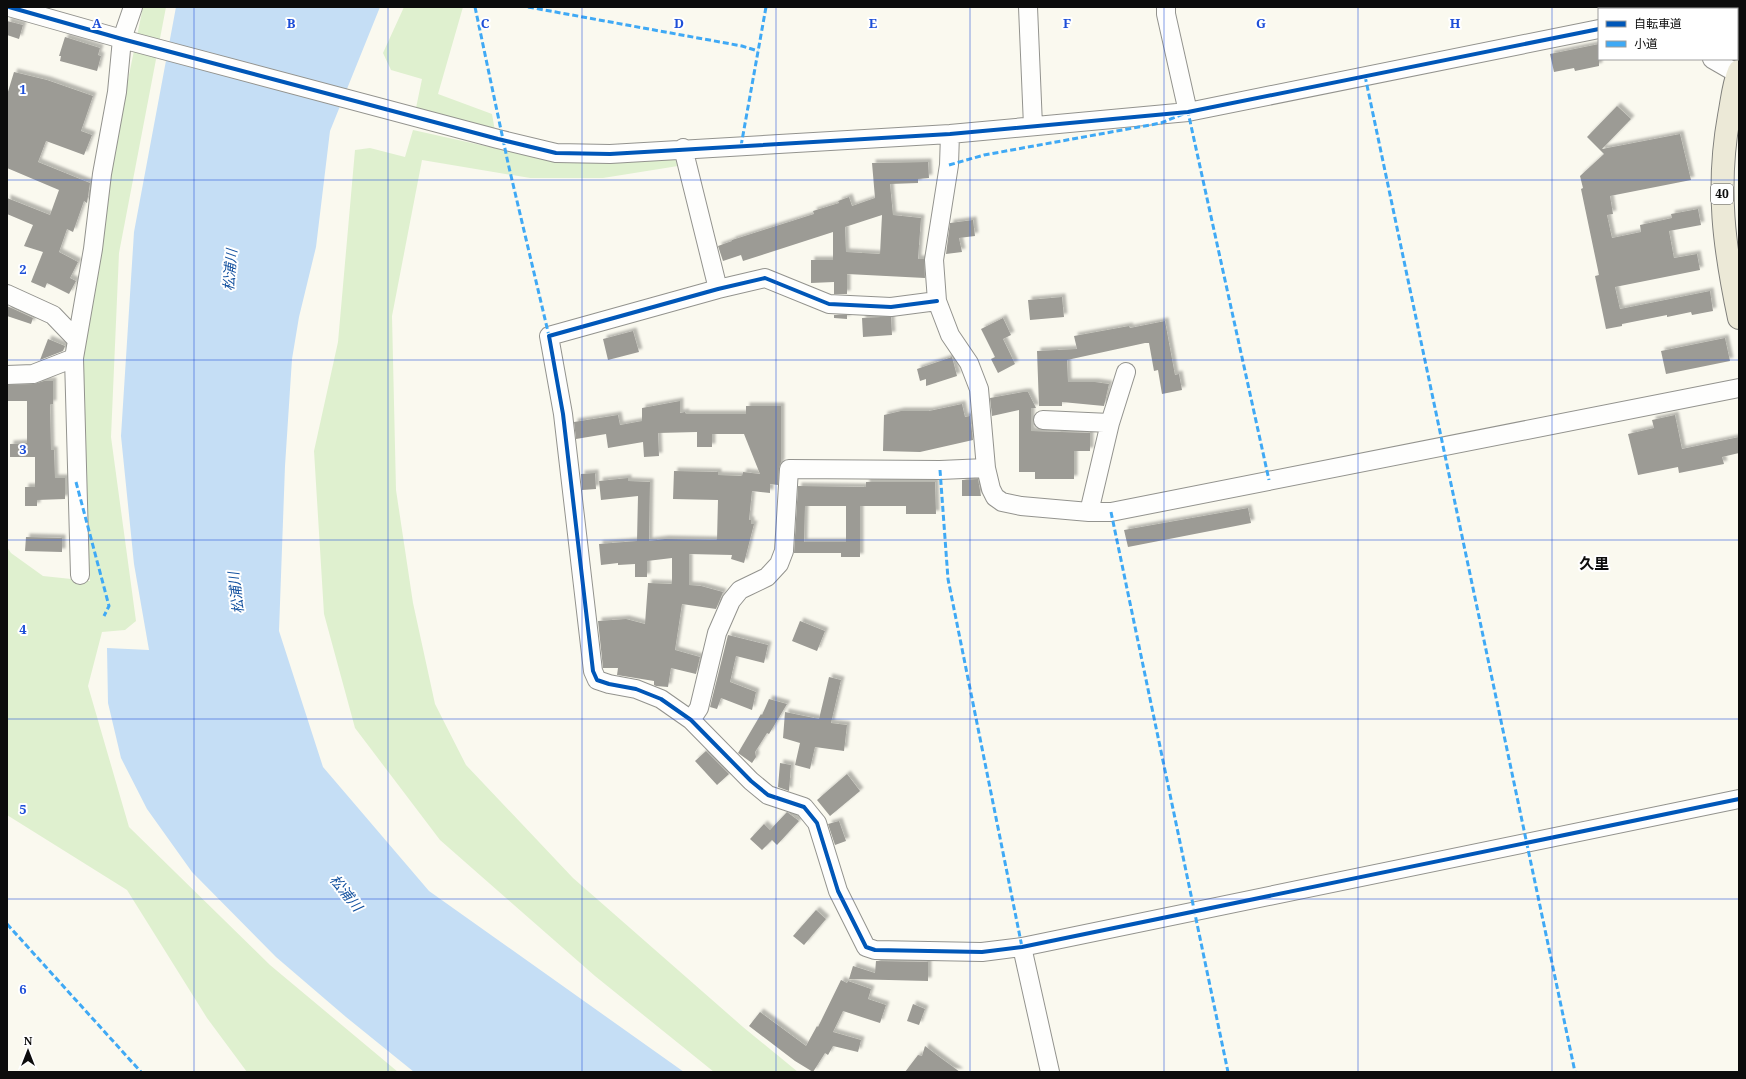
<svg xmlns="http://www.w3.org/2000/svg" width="1746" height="1079" viewBox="0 0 1746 1079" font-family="'Noto Serif','Noto Sans JP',serif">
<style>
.green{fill:#dff0cf}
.water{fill:#c5def5}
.building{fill:#9c9b95;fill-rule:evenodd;filter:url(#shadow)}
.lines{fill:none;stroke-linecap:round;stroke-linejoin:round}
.minor-casing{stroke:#93938e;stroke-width:20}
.primary-casing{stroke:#80807c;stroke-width:24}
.minor{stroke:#fefefd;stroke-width:18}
.primary{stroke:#ece9d7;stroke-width:22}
.quiet{stroke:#3fa9f5;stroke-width:3;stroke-dasharray:6 3;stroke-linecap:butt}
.cycleway-casing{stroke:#fff;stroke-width:6}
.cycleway{stroke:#0057b8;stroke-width:4}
.grid{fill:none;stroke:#1d4ed8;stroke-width:1;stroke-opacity:0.55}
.labels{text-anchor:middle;stroke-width:4;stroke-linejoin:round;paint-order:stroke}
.shield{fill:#fff;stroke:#555;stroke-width:1}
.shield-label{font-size:12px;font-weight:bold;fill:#0c0c0c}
.water-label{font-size:14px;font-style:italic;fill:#13519f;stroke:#fff}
.quarter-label{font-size:15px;font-weight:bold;fill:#0c0c0c;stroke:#fff}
.grid-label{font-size:13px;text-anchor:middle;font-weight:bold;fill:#1d4ed8;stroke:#fff;stroke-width:4;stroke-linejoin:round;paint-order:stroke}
</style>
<defs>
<filter id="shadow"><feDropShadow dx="3.5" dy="-3.5" stdDeviation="1" flood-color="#0004"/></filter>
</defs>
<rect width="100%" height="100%" fill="#faf9ef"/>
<path class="green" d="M143,7H166L119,253L111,437L136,621L125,630L102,632L88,686L129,827L270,965L398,1072H247L207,1018L127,890L7,815V547L11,553L43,576L90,581L83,485L79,359L111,162Z
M404,7H463L438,94L492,114L495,131L416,108L422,79L391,70L383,53Z
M413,130L553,161L674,156L678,166L603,178H530L422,160L392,316L396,490L413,603L435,704L466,765L573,878L743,1027L798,1072H714L595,976L440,840L355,728L324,614L314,451L338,342L355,150L370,148L405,157Z"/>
<path class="water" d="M176,7H380L330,131L316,247L299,317L292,359L285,466L279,631L323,767L429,891L684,1072H414L346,1017L276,957L192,872L147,809L121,758L108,703L107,648L149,650L134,564L121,436L134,232Z"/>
<path class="building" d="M7,21L23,25L19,39L7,35Z
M65,37L100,48L98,55L101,56L97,71L60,61L61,56H59Z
M1599,44V66L1575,71L1574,68L1554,72L1550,54Z
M14,72L47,80L93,96L81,131L92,135L84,155L46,141L38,162L90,183L87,203L84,201L73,232L67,229L59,252L78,262L70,278L76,281L69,294L47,283L45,288L31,282L43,252L24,246L33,225L7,214V198L50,215L59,190L7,168V95Z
M1617,106L1631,119L1602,149L1680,134L1691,180L1610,196L1613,214L1607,215L1612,238L1641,232L1640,225L1672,218L1671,214L1698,209L1701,225L1669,231L1674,258L1697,254L1700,270L1615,287L1620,309L1710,291L1713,311L1692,315L1691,312L1667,317V315L1622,324V326L1606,329L1595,276L1599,275L1581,189L1583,188L1580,176L1604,154L1587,137Z
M928,162L929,178L918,179V183L890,184L893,215L921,218L918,259H924L925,278L847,274V294H834V282L811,283V260H833V232L743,261L741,255L723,261L718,246L732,241V240L814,214L813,211L839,203L838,201L849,197L852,206L875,198L872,163ZM882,215L880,254L846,252L845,227Z
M973,220L975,236L959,238L962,252L946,254L950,223Z
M1062,297L1064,317L1030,320L1028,300Z
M7,306L33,318L31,324L7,316Z
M834,315H847V319L834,318Z
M881,317H891L892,335L863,337L862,318Z
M1003,318L1011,335L1003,339L1015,364L998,373L991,359L995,357L981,329Z
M1165,321L1175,375L1179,374L1182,390L1162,394L1158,370L1154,371L1149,343H1145L1067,360L1068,382H1095L1109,384L1104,406L1062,402V406H1039L1037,351L1077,349L1074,336L1129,326L1130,328Z
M633,331L639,352L608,360L603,339Z
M1725,338L1730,361L1666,374L1661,351Z
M48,339L65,346L63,351L40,360Z
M952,357L957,376L926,386V379L920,381L917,369Z
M44,381H53V404H50L51,450H54L55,478H65V499L37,500V506H25V487H35V457H10V444L27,443V401H7V385L34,384Z
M1023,392H1028L1036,408H1031V431L1090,433V451H1074V479H1035V472H1019V410L992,416L990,398Z
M680,401V413L685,412L686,414H746V406H781V462L779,468L778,485L770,484V493L752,491L749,520H751V524H754L744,563L731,559L732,555L689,554V585L701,586L723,592L716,609L682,604L675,650L700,657L696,674L671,668L668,687L656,686L654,685V681L617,675L618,668H603L598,621L626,619L645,624L648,583L672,584V558L647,561V577H635V564L618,565V563L601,565L599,544L637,541L638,496L601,500L599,481L628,478V481L650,482L649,541L665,539L717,540L718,500L673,499L674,471L718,472V475L742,476L743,472L760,474L744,434H712V447H697V432L658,433L659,456L644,457L643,442L608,448L606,434L576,439L574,422L618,415L620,425L642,421V408Z
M962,404L965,417L970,416L973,440L920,452L883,451L884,415L901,411H929Z
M1675,415L1682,449L1739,437V453L1722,457L1724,464L1679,473L1678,467L1638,475L1628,434L1654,428L1652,420Z
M595,473L596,489L582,490L581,474Z
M978,479L981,496H962V480Z
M866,482H935L936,514H906V506H860V557H841V553H794L798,486L866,487ZM805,506H846V542H804Z
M1248,508L1251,523L1128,547L1124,530Z
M26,537L62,538V552L25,551Z
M800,621L825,631L817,651L792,641Z
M728,635L768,645L764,663L736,656L730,682L756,692L752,710L721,698L717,709L710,707Z
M829,677L841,680L831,723L847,725L844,751L815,747L810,769L795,765L800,743L783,738L785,712L819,719Z
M769,699L787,704L769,734L767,733L755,752L756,757L752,763L738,753L761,714L762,715Z
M706,751L729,774L717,785L695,761Z
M780,763L791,765L789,791L778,787Z
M847,774L860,791L830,816L817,800Z
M787,812L799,821L777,845L772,840L762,850L750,839L764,824L770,830Z
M839,821L846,841L835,845L828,824Z
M816,910L826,919L804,945L793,936Z
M876,961L928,962V981L849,979L853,966L875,973Z
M841,980L847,983L848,981L871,989L868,999L886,1005L880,1023L843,1011L833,1032L861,1040L858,1052L833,1046L828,1055L825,1053L813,1072L795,1061L749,1026L760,1012L806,1046L817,1026L818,1027Z
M913,1004L925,1009L919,1025L907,1021Z
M925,1046L938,1056L960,1072H905L918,1055L922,1056Z"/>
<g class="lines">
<defs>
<path id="minor" d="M9,7L122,39L498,139L556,153L610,154L950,134L1188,112L1599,29
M1028,7L1033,126
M1166,7V14L1188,112
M1665,7V9
M1712,59L1738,74
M950,134L949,165L934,260L937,301L950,335L969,363L979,389L986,468L991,489L995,497L1002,502L1021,506L1089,512H1111L1739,388
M683,148L718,289
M7,294L53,315L77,340
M937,301L891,307L829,304L765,278L718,289L549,336L563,414L593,671L597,680L609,684L636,689L661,699L691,720L751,781L768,795L804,807L817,823L838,891L866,947L875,950L982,952L1022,947L1739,799
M7,375L33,374L74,358
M1043,420L1110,423
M1089,512L1110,423L1126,372
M80,575L74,358L93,249L102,174L117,92L122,39L133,7
M691,720L699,708L717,633L731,601L740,590L767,577L779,564L784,551L789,469L940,470L986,468
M1022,947L1050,1072"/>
<path id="primary" d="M1739,71C1733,85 1732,101 1729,116C1716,188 1724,247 1739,318"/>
</defs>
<use href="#minor" class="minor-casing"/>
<use href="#primary" class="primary-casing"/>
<use href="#minor" class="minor"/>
<use href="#primary" class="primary"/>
<path class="quiet" d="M475,7L508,163L549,336
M528,7L742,46L758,51
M1365,76L1575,1072
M741,146L766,7
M949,165L984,155L1161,123L1188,112L1269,480
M940,470L948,579L1022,947
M76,482L109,606L104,616
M1111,512L1228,1072
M7,924L141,1072"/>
<defs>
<path id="cycleway" d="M9,7L122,39L498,139L556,153L610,154L950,134L1188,112L1599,29
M937,301L891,307L829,304L765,278L718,289L549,336L563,414L593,671L597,680L609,684L636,689L661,699L691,720L751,781L768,795L804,807L817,823L838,891L866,947L875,950L982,952L1022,947L1739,799"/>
</defs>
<use href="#cycleway" class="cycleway-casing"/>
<use href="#cycleway" class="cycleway"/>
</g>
<path class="grid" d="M194,7V1072M388,7V1072M582,7V1072M776,7V1072M970,7V1072M1164,7V1072M1358,7V1072M1552,7V1072M7,180H1739M7,360H1739M7,540H1739M7,719H1739M7,899H1739"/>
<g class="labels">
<rect class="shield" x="1711" y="184" width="22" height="20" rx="3"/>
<g class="shield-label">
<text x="1722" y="198">40</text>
</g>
<g class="water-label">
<text transform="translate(230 270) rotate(-85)" y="5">松浦川</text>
<text transform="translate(236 593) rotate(-97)" y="5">松浦川</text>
<text transform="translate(346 893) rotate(51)" y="5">松浦川</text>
</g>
<g class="quarter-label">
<text x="1594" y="569">久里</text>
</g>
</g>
<g class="grid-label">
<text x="97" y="28">A</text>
<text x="291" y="28">B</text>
<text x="485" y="28">C</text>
<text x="679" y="28">D</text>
<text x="873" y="28">E</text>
<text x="1067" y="28">F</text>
<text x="1261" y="28">G</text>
<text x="1455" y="28">H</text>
<text x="23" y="94">1</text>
<text x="23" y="274">2</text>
<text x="23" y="454">3</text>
<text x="23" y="634">4</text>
<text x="23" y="814">5</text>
<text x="23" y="994">6</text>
</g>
<rect width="1746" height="1079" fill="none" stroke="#0c0c0c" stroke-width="16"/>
<rect x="1598" y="8" width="140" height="52" fill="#ffffff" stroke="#9e9e9e"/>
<rect x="1606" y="21" width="20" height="6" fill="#0057b8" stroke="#9e9e9e"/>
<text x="1634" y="28" font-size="12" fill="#0c0c0c">自転車道</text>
<rect x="1606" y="41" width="20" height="6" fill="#3fa9f5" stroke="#9e9e9e"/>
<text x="1634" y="48" font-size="12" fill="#0c0c0c">小道</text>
<g transform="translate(28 1051)" stroke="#ffffff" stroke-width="3" paint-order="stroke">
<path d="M0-3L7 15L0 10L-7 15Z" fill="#0c0c0c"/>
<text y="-6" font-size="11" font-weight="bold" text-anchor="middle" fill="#0c0c0c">N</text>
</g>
</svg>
